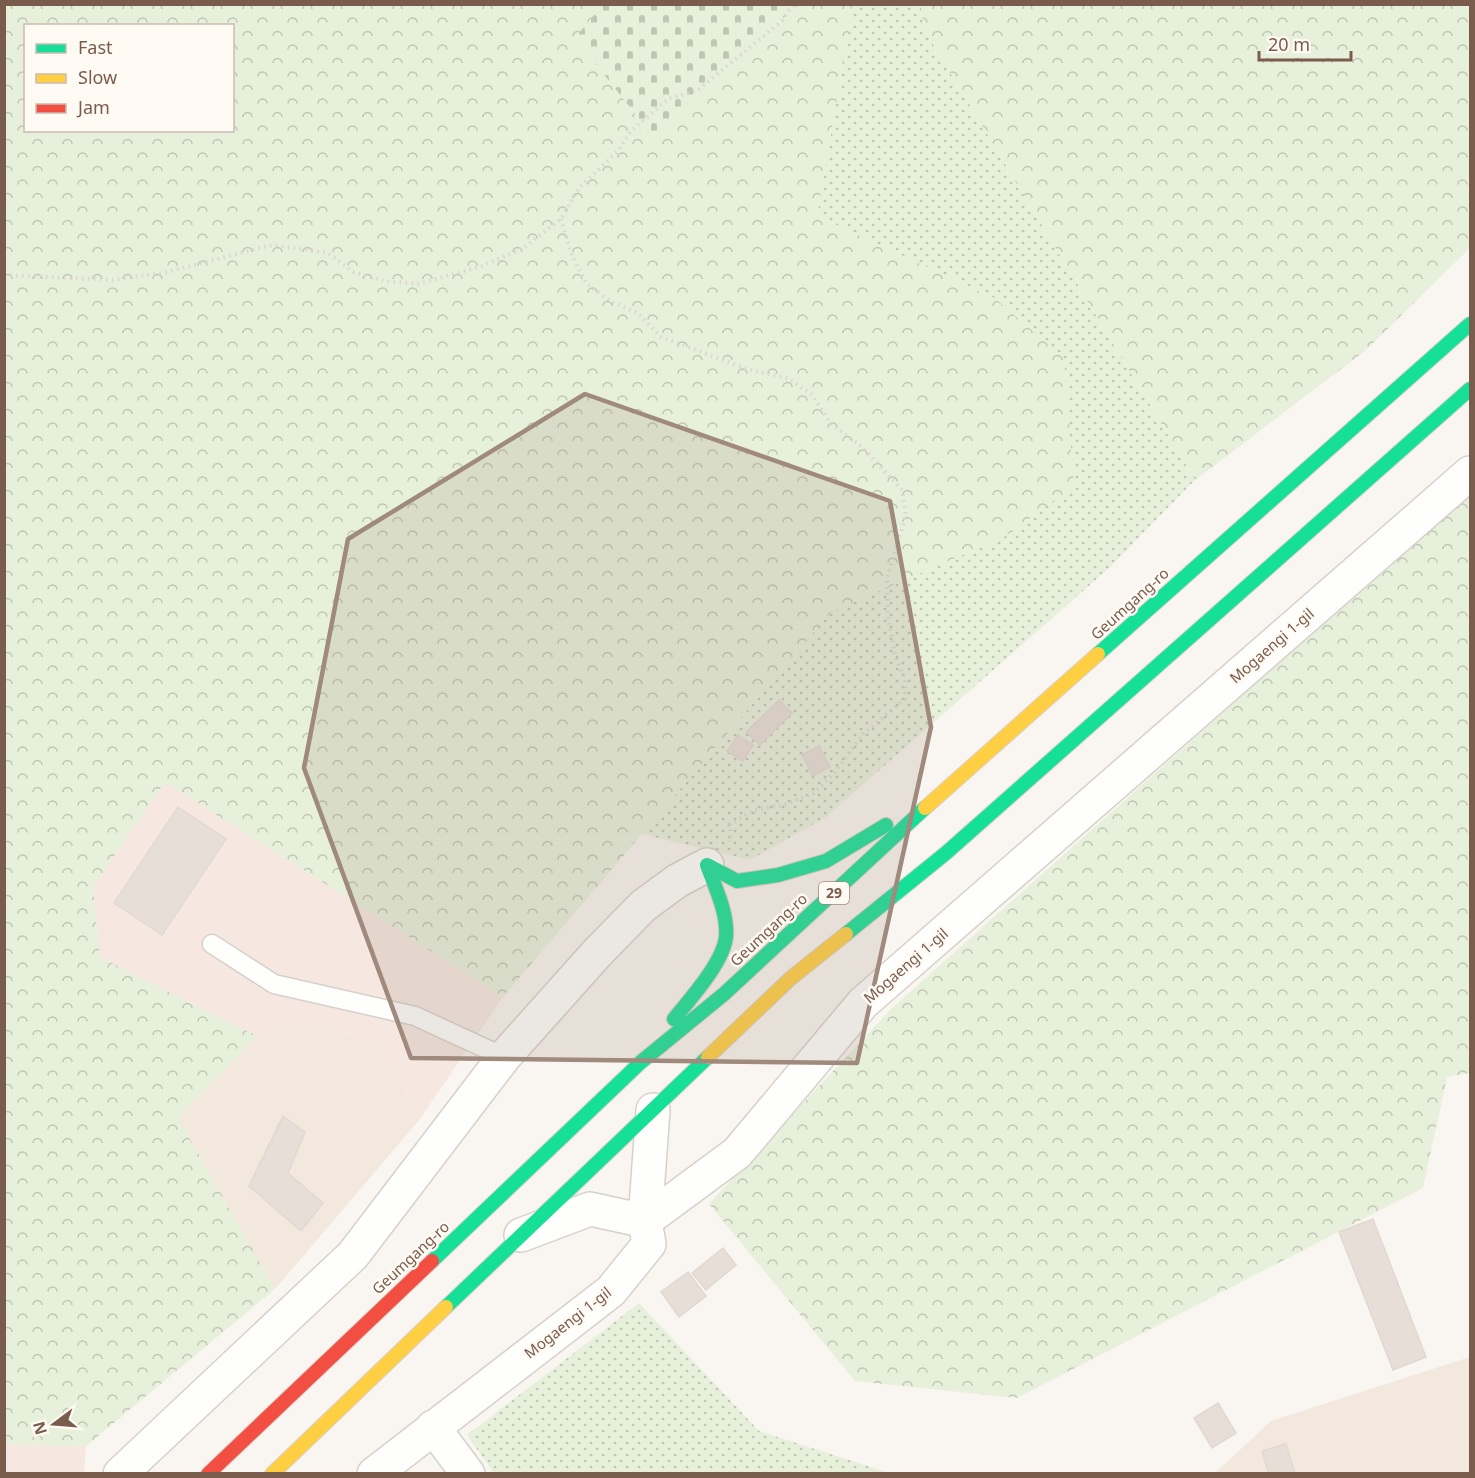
<svg xmlns="http://www.w3.org/2000/svg" width="1475" height="1478" viewBox="0 0 1475 1478" font-family="'Noto Sans',sans-serif">
<style>
.residential{fill:#f2e8de}
.commercial{fill:#f6e8e1}
.grass{fill:url(#grass-dots)}
.forest{fill:url(#forest-crowns);fill-rule:evenodd}
.cemetery{fill:url(#cemetery-stones)}
.building{fill:#e6ded7;stroke:#e2d8d2;stroke-width:1.5}
.lines{fill:none;stroke-linecap:round;stroke-linejoin:round}
.lane-casing{stroke:#d7d1cb;stroke-width:21}
.street-casing{stroke:#d7d1cb;stroke-width:36}
.fast-casing{stroke:#dad1cc;stroke-width:16}
.slow-casing{stroke:#dad1cc;stroke-width:16}
.jam-casing{stroke:#dad1cc;stroke-width:16}
.path{stroke:#dcd5d0;stroke-width:4;stroke-dasharray:1.5 4.5;stroke-linecap:butt}
.lane{stroke:#fefefd;stroke-width:18}
.street{stroke:#fefefd;stroke-width:33}
.fast{stroke:#16e098;stroke-width:14}
.slow{stroke:#ffcf43;stroke-width:14}
.jam{stroke:#f24e42;stroke-width:14}
.marked{fill:#9f8a7d;fill-opacity:0.2;stroke:#9f8a7d;stroke-width:4.5;stroke-linejoin:round}
.labels{text-anchor:middle;stroke-width:5;stroke-linejoin:round;paint-order:stroke}
.shield{fill:#fffaf3;stroke:#a28b7f;stroke-width:1.5}
.shield-label{font-size:14px;font-weight:bold;fill:#7a5c4d}
.street-label{font-size:15px;fill:#7a5c4d;stroke:#fffaf3}
</style>
<defs>
<pattern id="grass-dots" width="8" height="8" patternUnits="userSpaceOnUse" patternTransform="scale(1.5)"><rect width="8" height="8" fill="#e7f0db"/><path d="M2 2h.1M6 6h.1" fill="none" stroke="#c0c6b4" stroke-width="1.8" stroke-linecap="round"/></pattern>
<pattern id="forest-crowns" width="20" height="18" patternUnits="userSpaceOnUse" patternTransform="scale(1.5)"><rect width="20" height="18" fill="#e7f0db"/><path d="M2 6a3 3 0 1 1 6 0M12 15a3 3 0 1 1 6 0" fill="none" stroke="#c0c6b4"/></pattern>
<pattern id="cemetery-stones" width="16" height="16" patternUnits="userSpaceOnUse" patternTransform="scale(1.5)"><rect width="16" height="16" fill="#e7f0db"/><path d="M2 7V4a2 2 0 0 1 4 0v3zM10 15v-3a2 2 0 0 1 4 0v3z" fill="#c0c6b4"/></pattern>
</defs>
<rect width="100%" height="100%" fill="#f9f5f0"/>
<path class="residential" d="M302,1021L378,1043L420,1119L275,1289L177,1118L257,1036Z
M1470,1357V1473L1214,1474L1271,1421Z"/>
<path class="commercial" d="M165,782L503,997L420,1119L378,1043L302,1021L257,1036L100,957L93,887Z
M5,1444L86,1446L84,1473L5,1474Z"/>
<path class="grass" d="M853,5H921L924,29L1195,480L1108,569L826,817L750,860L642,834L831,612L1004,537L994,298L817,216Z
M639,1303L759,1431L889,1473H494L467,1435Z"/>
<path class="forest" d="M5,5H603L575,38L652,135L798,5H853L817,216L994,298L1064,358L1074,486L1004,537L831,612L503,997L165,782L93,887L100,957L257,1036L178,1118L275,1289L86,1446L5,1444ZM26,26H232V130H26Z
M921,5H1470V248L1366,350L1195,480L924,29Z
M1470,492V1073L1447,1077L1423,1188L1017,1398L855,1381L709,1204L891,1009Z"/>
<path class="cemetery" d="M603,4H798V5L652,135L575,38Z"/>
<path class="building" d="M779,700L792,713L760,745L746,732Z
M738,735L753,745L743,761L727,751Z
M819,746L830,767L813,776L802,755Z
M178,807L226,839L162,935L114,903Z
M283,1116L305,1132L288,1173L323,1203L301,1231L249,1186Z
M1373,1219L1426,1357L1393,1370L1339,1232Z
M723,1248L736,1265L706,1290L692,1273Z
M688,1272L706,1296L679,1317L661,1292Z
M1218,1403L1236,1433L1212,1448L1194,1418Z
M1286,1444L1295,1474H1269L1262,1451Z"/>
<g class="lines">
<defs>
<path id="lane" d="M212,944L274,984L415,1016L504,1057"/>
<path id="street" d="M645,1221L737,1153L863,1003L1470,473
M521,1235L590,1209L645,1221
M433,1427L468,1474
M120,1474L353,1255L504,1057L598,952L643,906L677,881L707,865
M374,1474L611,1291L649,1244L645,1221L653,1110"/>
<path id="fast" d="M1098,654L1470,324
M707,865L737,881L778,875L826,861L886,825
M846,934L946,853L1470,389
M674,1019C690,999 723,963 726,937C728,913 715,887 707,865
M432,1261L641,1062L724,994L925,808
M446,1307L708,1057"/>
<path id="slow" d="M925,808L1098,654
M708,1057L791,978L846,934
M272,1474L446,1307"/>
<path id="jam" d="M208,1474L432,1261"/>
</defs>
<use href="#lane" class="lane-casing"/>
<use href="#street" class="street-casing"/>
<use href="#fast" class="fast-casing"/>
<use href="#slow" class="slow-casing"/>
<use href="#jam" class="jam-casing"/>
<path class="path" d="M561,219L570,251L586,283L610,301L638,313L661,337L747,369L787,378L811,394L831,424L862,447L902,490L906,516L887,578L888,617L896,658L905,679V699L863,734L835,772L814,793L784,805L754,810L730,824V842
M4,275L113,280L167,272L272,245L328,253L353,272L385,281L418,284L482,266L522,249L561,219L579,188L618,151L631,131L668,99L698,90L782,21L793,4"/>
<use href="#lane" class="lane"/>
<use href="#street" class="street"/>
<use href="#fast" class="fast"/>
<use href="#slow" class="slow"/>
<use href="#jam" class="jam"/>
</g>
<path class="marked" d="M585,394L890,501L931,727L857,1063L411,1058L304,768L348,539Z"/>
<g class="labels">
<rect class="shield" x="819" y="882" width="30" height="22" rx="4.5"/>
<g class="shield-label">
<text x="834" y="898">29</text>
</g>
<g class="street-label">
<text transform="translate(1130 604) rotate(-42)" y="5">Geumgang-ro</text>
<text transform="translate(1272 646) rotate(-41)" y="5">Mogaengi 1-gil</text>
<text transform="translate(769 930) rotate(-43)" y="5">Geumgang-ro</text>
<text transform="translate(906 966) rotate(-41)" y="5">Mogaengi 1-gil</text>
<text transform="translate(411 1258) rotate(-43)" y="5">Geumgang-ro</text>
<text transform="translate(568 1323) rotate(-38)" y="5">Mogaengi 1-gil</text>
</g>
</g>
<rect width="1475" height="1478" fill="none" stroke="#7a5c4d" stroke-width="12"/>
<rect x="24" y="24" width="210" height="108" fill="#fffaf3" stroke="#cabbb1" stroke-width="1.5"/>
<rect x="36" y="44" width="30" height="9" fill="#16e098" stroke="#cabbb1" stroke-width="1.5"/>
<text x="78" y="54" font-size="18" fill="#7a5c4d">Fast</text>
<rect x="36" y="74" width="30" height="9" fill="#ffcf43" stroke="#cabbb1" stroke-width="1.5"/>
<text x="78" y="84" font-size="18" fill="#7a5c4d">Slow</text>
<rect x="36" y="104" width="30" height="9" fill="#f24e42" stroke="#cabbb1" stroke-width="1.5"/>
<text x="78" y="114" font-size="18" fill="#7a5c4d">Jam</text>
<g transform="translate(54 1424) rotate(254)" stroke="#fffaf3" stroke-width="4.5" paint-order="stroke">
<path d="M0-4.5L10 22L0 15L-10 22Z" fill="#7a5c4d"/>
<text y="-9" font-size="16" font-weight="bold" text-anchor="middle" fill="#7a5c4d">N</text>
</g>
<path d="M1259 51v9h92v-9" fill="none" stroke="#7a5c4d" stroke-width="3"/>
<text x="1268" y="51" font-size="18" fill="#7a5c4d" stroke="#fffaf3" stroke-width="4.5" paint-order="stroke">20 m</text>
</svg>
